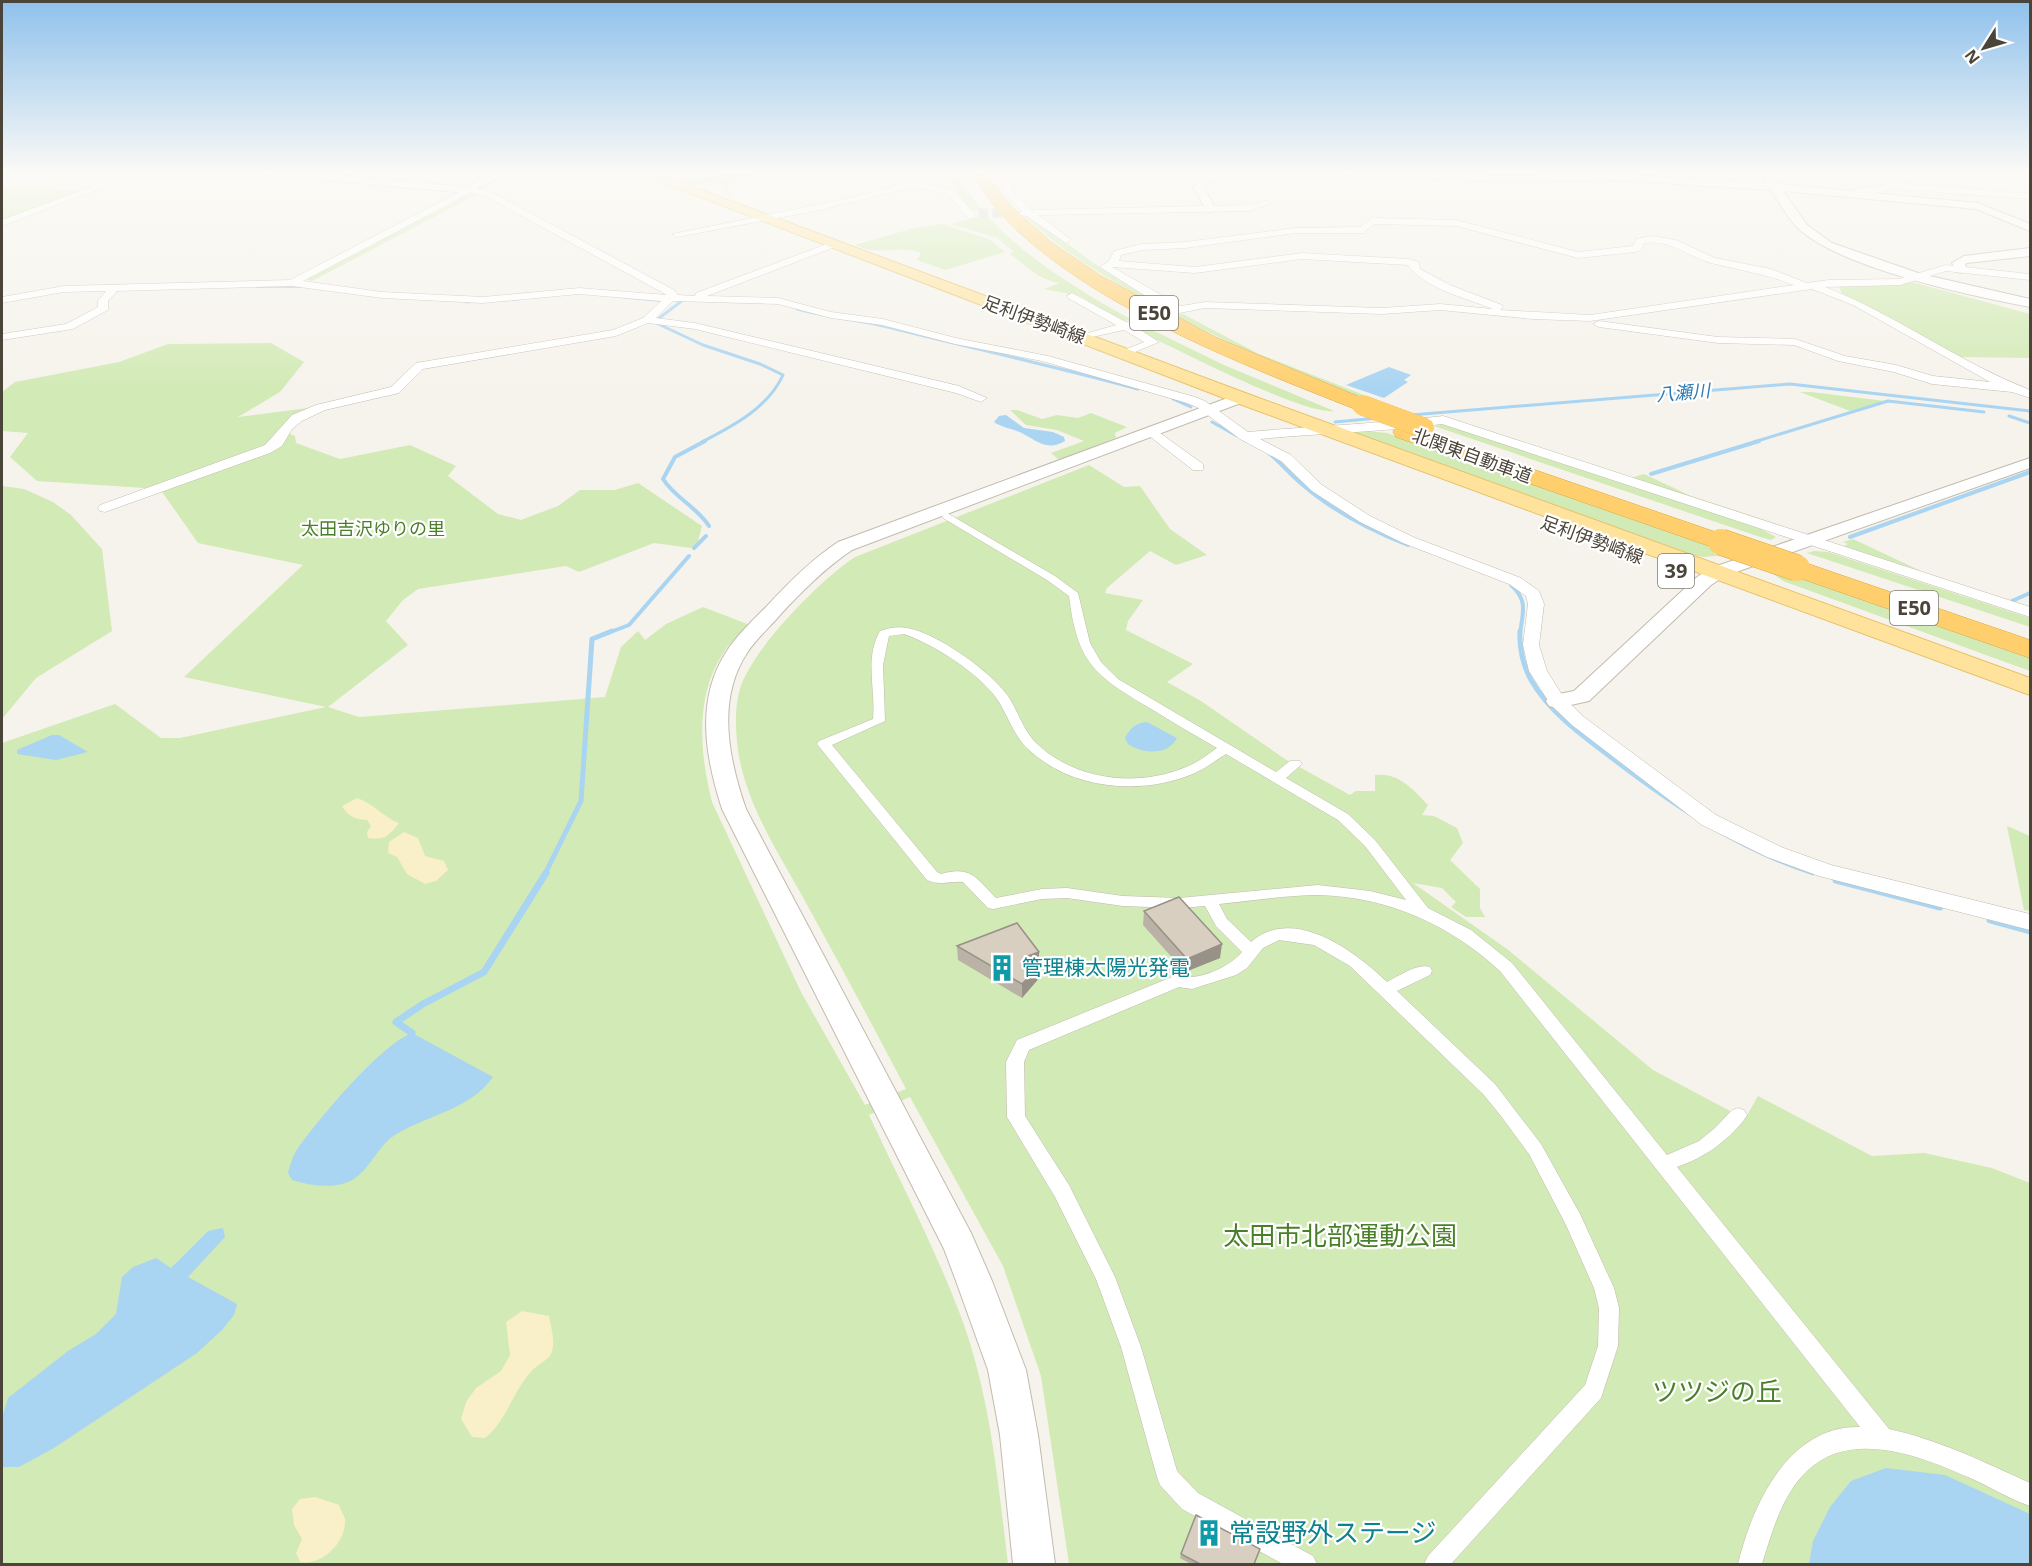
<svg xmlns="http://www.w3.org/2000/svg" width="2032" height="1566" viewBox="0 0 2032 1566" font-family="'Noto Sans','Noto Sans JP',sans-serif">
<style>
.green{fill:#d2eab5}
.sand{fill:#f9efc9}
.water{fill:#a9d4f2}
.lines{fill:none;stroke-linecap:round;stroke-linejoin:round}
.stream-far4{stroke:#a9d4f2;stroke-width:2}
.stream-far3{stroke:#a9d4f2;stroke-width:3}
.stream-far2{stroke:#a9d4f2;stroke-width:4}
.stream-far1{stroke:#a9d4f2;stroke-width:5}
.stream{stroke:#a9d4f2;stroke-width:7}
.minor-tunnel-far1{stroke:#d4d0c8;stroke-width:9;stroke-dasharray:9 4.5;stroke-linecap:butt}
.minor-tunnel{stroke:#d4d0c8;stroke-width:12;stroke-dasharray:12 6;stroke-linecap:butt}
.pedestrian-casing{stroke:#c2bbae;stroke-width:1}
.minor-casing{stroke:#c2bbae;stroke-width:1}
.tertiary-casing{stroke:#c2bbae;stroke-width:2}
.primary-casing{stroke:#e6c16a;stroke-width:2}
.motorway-casing{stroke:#e0a43c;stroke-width:1}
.pedestrian{fill:#fff;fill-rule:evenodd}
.minor{fill:#fff;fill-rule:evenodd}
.tertiary{fill:#fff;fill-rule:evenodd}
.primary{fill:#ffe39c;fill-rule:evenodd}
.motorway{fill:#ffcf6e;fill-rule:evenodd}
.motorway-bridge-far1-casing{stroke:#e0a43c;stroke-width:20;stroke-linecap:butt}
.motorway-bridge-casing{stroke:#e0a43c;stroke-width:27;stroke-linecap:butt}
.motorway-bridge-far1{stroke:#ffcf6e;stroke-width:20}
.motorway-bridge{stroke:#ffcf6e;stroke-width:26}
.wall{fill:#bab2a6}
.shaded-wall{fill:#979187}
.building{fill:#d8cfc1;stroke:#979187;stroke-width:1.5}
.labels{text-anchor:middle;stroke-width:4.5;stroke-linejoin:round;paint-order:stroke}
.far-street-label{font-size:18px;fill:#4b4439;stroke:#fff}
.far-water-label{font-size:18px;font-style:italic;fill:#2e7ab2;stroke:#fff}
.far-park-label{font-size:18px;fill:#4a7f2a;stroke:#fff}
.shield{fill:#fff;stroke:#817c74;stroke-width:1.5}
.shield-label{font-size:20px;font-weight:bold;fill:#4b4439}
.culture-label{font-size:21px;fill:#0d838f;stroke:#fff;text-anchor:start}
.near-park-label{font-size:26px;fill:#4a7f2a;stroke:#fff}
.near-culture-label{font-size:26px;fill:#0d838f;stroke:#fff;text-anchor:start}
</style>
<rect width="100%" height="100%" fill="#f6f3ec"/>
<path class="green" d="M694,172L711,176L710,178L716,175L710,172H728L726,174C740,176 753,172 768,172L726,184L730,188L727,192L731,197L723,192L726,187C709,176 694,189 676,182L705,178Z
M951,175H956L982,211L969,209L947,177Z
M2,186L79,191L2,220Z
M475,192L480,193L312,281L305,279L420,221L417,220L452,201H458Z
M986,215C1027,259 1080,291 1132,320L1121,321L1080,296L1044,289L1059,283C1039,280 1025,265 1009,253L1014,252L997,238L951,224Z
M1024,216L1032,217L1092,262L1168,310L1165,311C1115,283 1066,255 1024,216Z
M942,224L989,239L1005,252L945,270L917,260L921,253C899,244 881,257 855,245L914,228Z
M1912,282L2030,314V358L1957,357L1843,296L1838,285Z
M1183,314L1259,354L1379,401L1378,405L1251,353L1173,315Z
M1142,325L1224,365L1334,411C1303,415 1172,347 1137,330V326Z
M271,343L304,362L280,392L238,417L308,408L288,433L295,436L296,443L340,459L410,445L456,466L448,476L498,514L521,520L558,506L580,490H615L638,483L702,526L698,541L691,548L654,543L579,572L566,566L418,589L403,600L386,621L408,645L328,707L359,717L605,697L621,647L638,631L645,640L666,624L703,607L750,625C742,634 730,642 724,652C694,696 700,754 712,802L801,992L865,1105L906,1089C873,1026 839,963 805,901C782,859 754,817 742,770C736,747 733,711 740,689C751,650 821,579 855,557L1089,465L1124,487L1140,486L1170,529L1207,555L1176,565L1150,551L1107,588L1105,593L1143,600L1128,621L1126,630L1193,664L1167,682L1201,701L1285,759L1350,795L1356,791H1375V775C1398,772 1413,789 1428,805L1422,815L1434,816L1457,828L1463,843L1450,860L1480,889V908L1485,917H1466L1451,907L1456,902L1442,888L1413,883L1507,949L1653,1070L1745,1119L1758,1096L1872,1156L1924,1153L1992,1168L2030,1183V1564H1069L1041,1376L1003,1266L910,1097L869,1115C900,1181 934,1246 960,1314C990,1393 998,1481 1008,1564H2V743L115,704L161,738H180L326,707L184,677L303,565L198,543L160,489L37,481L10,457L28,433L2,431V392L15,382L119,362L168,344Z
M1800,392H1811L1885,401L1850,411Z
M1010,410H1017L1042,419L1057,415L1078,418L1091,413L1127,427L1115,433L1116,438L1059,460L1051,453L1084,441L1057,430L1026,425Z
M1444,424L1757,527L1776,537L1771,540L1757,536L1434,426Z
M1347,429L1387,433L1717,548L1714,554L1726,555L1703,557L1693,555L1344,430Z
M1644,474L1691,496L1791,528L1631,478Z
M2,486L24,489L53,502L71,515L102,549L112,631L36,678L2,719Z
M1853,539L1921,571L1844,546L1848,544L1843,542Z
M1814,551L1828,552L2030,618V627L1807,553Z
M1769,571L1788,573L2030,658V671L1783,581Z
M2007,826L2030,836V911L2024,910Z"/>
<path class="sand" d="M357,798C373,803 383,817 399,823C390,835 384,841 368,838L367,832L371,826L367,820C354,819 349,817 342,806Z
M404,832L418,838L425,856L444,861L448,870L436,881L425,884L407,874L397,857L388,853L389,842Z
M522,1311L549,1316C551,1327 556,1343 551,1354C547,1361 535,1366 530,1373C512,1393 506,1422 485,1438L472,1437L461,1419L466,1402L476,1388L501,1371L510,1355L506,1322Z
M315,1497L339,1505C340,1509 344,1515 345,1519C347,1541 323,1566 300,1562L296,1553L302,1539L294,1525L292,1509L300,1499Z"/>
<path class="water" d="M1389,367L1411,375L1404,380L1408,382L1384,398L1346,385Z
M1006,415L1024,428L1053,432L1064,437L1065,441C1045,453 1035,438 1017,431C1009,428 1001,427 994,422L999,416Z
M1147,722L1177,738C1168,756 1143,754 1128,744L1125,738C1130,728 1136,723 1147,722Z
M52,735H59L88,752L56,760L17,754V750Z
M412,1033L493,1077C470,1110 429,1114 395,1135C375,1147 368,1178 342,1184C325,1188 308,1185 292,1180L288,1173C290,1166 292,1158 296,1151C316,1122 380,1045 412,1033Z
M223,1228L225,1237L188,1277L237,1304L234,1315L222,1330L197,1353L54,1448L19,1467H2V1418L8,1398L68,1351L96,1334L116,1314L122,1277L133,1267L156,1258L171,1268L208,1231Z
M1886,1468L1945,1475L2030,1514V1564H1809L1813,1541L1830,1507L1851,1481Z"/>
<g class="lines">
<path class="stream-far4" d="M479,189L510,172
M455,201L473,192
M376,242L419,220
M257,287H283
M285,287H305"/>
<path class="stream-far3" d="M624,297L666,301
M683,300L654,322L703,345L760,364L783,375C768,408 733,426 702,442
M466,302L519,299
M797,309C826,317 854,319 883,326C968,347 1053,366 1138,389
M1173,399L1191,407
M1411,415L1790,384L2030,411
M2009,416L2030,423
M1212,422L1237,436
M1335,422L1378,418
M1754,442L1888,401L1984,412"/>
<path class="stream-far2" d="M705,441L675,457L663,479C675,498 697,507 709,526
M1269,453C1281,463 1291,475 1303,485C1334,512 1370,530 1408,545
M1651,474L1759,441
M1850,537L2030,472
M694,548L706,536
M1511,585C1528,600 1523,612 1520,633
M2012,601L2030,593
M608,633L629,625L689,556"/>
<path class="stream-far1" d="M1520,631C1519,647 1523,666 1531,680C1550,713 1583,736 1612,758C1675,806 1737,848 1813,873
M545,874L581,801L592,639L612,631"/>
<path class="stream" d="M1836,880L1940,907
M1990,920L2030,931
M412,1033L396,1022L423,1004L484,972L546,873"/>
<path class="minor-tunnel-far1" d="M979,213H1022"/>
<path class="minor-tunnel" d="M1135,323L1174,311"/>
<defs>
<path id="pedestrian" d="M947,513L1055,576L1078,593L1090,643L1101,662L1118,679L1276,772L1290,761H1300L1302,764L1286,778L1348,814L1375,840L1428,908L1471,930L1512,963L1667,1155L1699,1141L1715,1128L1732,1110L1738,1108L1744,1110L1747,1115L1744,1120C1725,1143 1705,1157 1677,1167L1889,1429C1939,1440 1984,1462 2030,1483V1506C2009,1499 1989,1486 1968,1477C1921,1456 1851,1429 1808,1470C1782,1494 1772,1532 1762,1564H1738C1752,1506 1788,1425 1860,1427L1500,971C1450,925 1389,897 1319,895C1287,895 1252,901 1219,904L1227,919L1251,942C1293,905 1355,951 1387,982C1399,976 1417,963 1430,967L1432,971L1430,975L1397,991L1495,1084L1541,1144L1580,1214L1614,1288L1619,1308L1618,1346L1601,1398L1451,1564H1424L1428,1556L1585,1385L1598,1346L1599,1308L1594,1288L1566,1225L1529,1154L1501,1116L1483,1094L1350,966L1314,945L1279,940L1263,948L1247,968L1236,975L1192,989L1179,987L1029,1050L1024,1062L1025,1116L1069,1185L1115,1277L1141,1347L1177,1471L1198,1493L1313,1556L1317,1564H1283L1182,1509L1160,1485L1157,1477L1121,1347L1096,1279L1055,1197L1007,1117L1006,1062L1017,1040L1172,977C1179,975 1184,977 1191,977C1209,976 1231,965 1242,952L1216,926L1205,906L1179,908L1123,906L1067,898L1042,899L993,909L988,908L963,882C949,881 940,886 927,880L817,744L819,741L873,719C876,689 864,659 880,631C889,628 898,626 907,628C937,633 990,671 1008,696C1018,711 1023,730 1036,743C1074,780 1137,788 1186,767C1197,763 1207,755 1217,748C1194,735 1171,721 1148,707C1094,675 1077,662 1069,596L1047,580L943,518L942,516ZM904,634C933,644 979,673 997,699C1008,715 1013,735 1028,749C1071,790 1142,796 1195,773C1206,768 1216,760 1226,754L1338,820L1365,846L1406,900L1370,891L1318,885L1179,898L1123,896L1067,888L1042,889L996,898C977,879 971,865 941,874L937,872L832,745L885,721L883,665L889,636Z"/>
<path id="minor" d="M8,172H20L2,180V175Z
M131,172H143L2,226V220Z
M946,172L956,173L922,184L954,190L974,214V218H968L948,194L913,187L815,211L677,237L672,234L850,198Z
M997,172H1005L1013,192L1031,210L1248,205L1266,201L1270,204L1248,211L1038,215L1069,238L1071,240L1066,243L1027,216L1019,215L1021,211L1005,193Z
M1896,183L2030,194V199L1896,189L1855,197L1851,194L1855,189Z
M469,187L491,192L674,290L678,295L695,296L696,293L832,242L837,245L835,247L707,296L778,298L831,312L883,319L956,338L1048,356L1195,397L1205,401L1248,432C1313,426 1378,424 1443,416L2030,607V617L2024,615L1442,424C1382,432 1321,433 1260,439L1291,455L1322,485L1370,516L1413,537L1521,578L1539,591L1544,604L1539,645L1547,671L1564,698L1584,717L1716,815L1781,847L1831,865L2030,914V930L1819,876L1767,857L1702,825L1572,725L1551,705L1529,671L1523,645L1528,604L1526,596L1509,584L1403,543L1360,522L1312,491L1281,461L1240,439L1197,407L1187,403L1042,361L955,344L882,325L831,318L778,304L673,301L656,318L695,323L959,386L987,398L981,402L956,393L695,329L648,323L616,336L423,369L399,393L325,410L302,421L292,429L282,446L270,453L105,512L100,511L98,508L100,505L265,445L292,415L316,405L391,387L416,363L613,330L643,318L661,301L579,294L483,303L382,298L292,286L117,291L108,301V310L73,329L2,340V334L66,324L98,307V301L106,291L64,292L2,303V297L64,286L290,280ZM470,193L485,196L667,295L579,288L483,297L382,292L303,281Z
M1372,218L1456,220L1578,252L1633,246L1636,239L1653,236L1676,240L1715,258L1771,269L1807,283L1829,280L1899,279L1946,265L2030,274V280L1946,271L1900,285L1825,287C1897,315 1958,362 2030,390V398L2012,392L1932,384L1894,372L1838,361L1794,345L1718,343L1599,327L1593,324L1599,321L1718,337L1795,339L1845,356L1896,365L1933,376L1990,382L1853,305L1812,289L1590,321L1533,319L1440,310L1382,314L1205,308L1174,314L1100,267L1109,261L1114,251L1142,244L1185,242L1296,228L1361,227ZM1374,224L1456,226L1578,258L1636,252L1642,249L1644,243C1670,239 1687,256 1711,263C1739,270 1766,274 1794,285L1590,315L1500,310L1503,307L1502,305L1450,285L1420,269L1419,262L1409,259L1302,253L1195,267L1119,261L1121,255L1142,250L1185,248L1296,233H1363ZM1302,259L1408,265C1423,288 1466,298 1493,309L1440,304L1382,308L1205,302L1181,306L1112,267L1195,273Z
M1072,293L1126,322L1133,323L1134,326L1159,342L1123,357L1119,356V352L1144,342L1124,330L1078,340V336L1116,325L1068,298L1067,296Z
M1153,428L1203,464V470H1193L1148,435L1146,432Z"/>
<path id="tertiary" d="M261,172H303L467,187L495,172H508L469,193L266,175Z
M1216,172H1233L1212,180L1204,188L1216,209L1211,212L1207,211L1193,187L1204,176Z
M1336,172L1513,176L1615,174L1767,183L1764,179L1769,176L1778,184L1978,203L2030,224V231L1976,209L1783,191L1807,225L1832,243L1921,274L2030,299V307C1971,296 1846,269 1801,231C1789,221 1780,203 1771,190L1615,180L1513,182L1341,175Z
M2030,248V256L1967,263L1965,264L1967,269L1961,273L1957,272L1952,263L1964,256Z
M1241,393L1246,395L1249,398L1246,401L852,550C824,569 802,591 780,615C769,628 756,639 747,653C716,700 729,760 746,809L971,1233L992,1281L1026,1370L1038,1435L1055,1564H1013L1000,1435L988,1370L956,1281L944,1249L722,809C706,759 695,702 725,654C736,636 752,621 767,606C789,582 811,560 838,542Z
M2030,458V468L1725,576L1711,585L1589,701L1557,708L1549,706L1546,701L1549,696L1574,691L1697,577L1711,568Z"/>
<path id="primary" d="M635,172H653L1248,394L2030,678V695L1234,402Z"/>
<path id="motorway" d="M971,172H985L1011,206L1051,242L1101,276L1215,337L1369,401L1373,405L1369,409H1355C1243,365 1082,303 1000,213C989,201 981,186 971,172Z
M1404,425L1730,537L1734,542L1730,547L1721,550L1712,547L1396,437L1393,432L1396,427Z
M1797,560L2030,640V658L1788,574L1784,568L1788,562Z"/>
</defs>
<use href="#pedestrian" class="pedestrian-casing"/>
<use href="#minor" class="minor-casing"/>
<use href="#tertiary" class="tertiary-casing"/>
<use href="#primary" class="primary-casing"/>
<use href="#motorway" class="motorway-casing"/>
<use href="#pedestrian" class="pedestrian"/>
<use href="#minor" class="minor"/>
<use href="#tertiary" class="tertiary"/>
<use href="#primary" class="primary"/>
<use href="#motorway" class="motorway"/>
<defs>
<path id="motorway-bridge-far1" d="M1362,405L1424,428"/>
<path id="motorway-bridge" d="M1721,542L1797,568"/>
</defs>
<use href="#motorway-bridge-far1" class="motorway-bridge-far1-casing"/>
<use href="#motorway-bridge" class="motorway-bridge-casing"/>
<use href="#motorway-bridge-far1" class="motorway-bridge-far1"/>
<use href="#motorway-bridge" class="motorway-bridge"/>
</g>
<path class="wall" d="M1144,911L1220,958L1185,972L1143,925Z
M957,946L1039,952V962L1040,977L1022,998L958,960Z
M1181,1554L1255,1564H1191L1180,1558Z"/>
<path class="shaded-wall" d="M1222,944L1220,958L1185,972L1187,959Z
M1039,952V966L1041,964L1040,977L1022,998V984L1028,956Z"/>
<path class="building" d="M1179,897L1222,944L1187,959L1144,911Z
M1017,923L1039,952L1028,956L1041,964L1022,984L957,946Z
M1196,1515L1260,1549L1254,1564H1200L1181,1554Z"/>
<linearGradient id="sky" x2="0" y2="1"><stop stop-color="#8fc1ec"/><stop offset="0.44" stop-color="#fbfaf6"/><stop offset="1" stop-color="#fbfaf6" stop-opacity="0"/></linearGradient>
<rect width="2032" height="392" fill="url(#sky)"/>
<defs>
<symbol id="building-bare" viewBox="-9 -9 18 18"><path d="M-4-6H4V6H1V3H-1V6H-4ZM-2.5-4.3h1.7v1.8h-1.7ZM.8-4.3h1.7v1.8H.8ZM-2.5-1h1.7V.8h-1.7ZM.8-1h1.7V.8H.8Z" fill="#0f9aa8" stroke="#fff" stroke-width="2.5" paint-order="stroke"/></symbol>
</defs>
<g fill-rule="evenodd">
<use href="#building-bare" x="983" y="949" width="38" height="38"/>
<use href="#building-bare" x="1190" y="1514" width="38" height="38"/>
</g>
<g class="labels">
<g class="far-street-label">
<text transform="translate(1034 320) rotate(20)" y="6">足利伊勢崎線</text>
<text transform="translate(1472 456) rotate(20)" y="6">北関東自動車道</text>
<text transform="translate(1592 540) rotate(20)" y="6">足利伊勢崎線</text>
</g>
<g class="far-water-label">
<text transform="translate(1683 393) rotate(-5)" y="6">八瀬川</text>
</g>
<g class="far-park-label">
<text x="373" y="535">太田吉沢ゆりの里</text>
</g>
<g class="shield">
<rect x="1130" y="296" width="48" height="34" rx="4.5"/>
<rect x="1658" y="554" width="36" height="34" rx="4.5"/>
<rect x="1890" y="591" width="48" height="34" rx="4.5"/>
</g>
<g class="shield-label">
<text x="1154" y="320">E50</text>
<text x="1676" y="578">39</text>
<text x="1914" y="615">E50</text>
</g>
<g class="culture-label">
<text x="1022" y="975">管理棟太陽光発電</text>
</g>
<g class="near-park-label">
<text x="1340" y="1245">太田市北部運動公園</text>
<text x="1717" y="1401">ツツジの丘</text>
</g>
<g class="near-culture-label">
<text x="1229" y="1542">常設野外ステージ</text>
</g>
</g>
<rect width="2032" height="1566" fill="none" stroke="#4b4439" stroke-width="6"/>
<g transform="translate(1984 48) rotate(233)" stroke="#ffffff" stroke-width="4.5" paint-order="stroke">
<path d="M0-4.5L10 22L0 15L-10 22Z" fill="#4b4439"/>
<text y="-9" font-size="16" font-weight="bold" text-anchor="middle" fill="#4b4439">N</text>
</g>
</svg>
